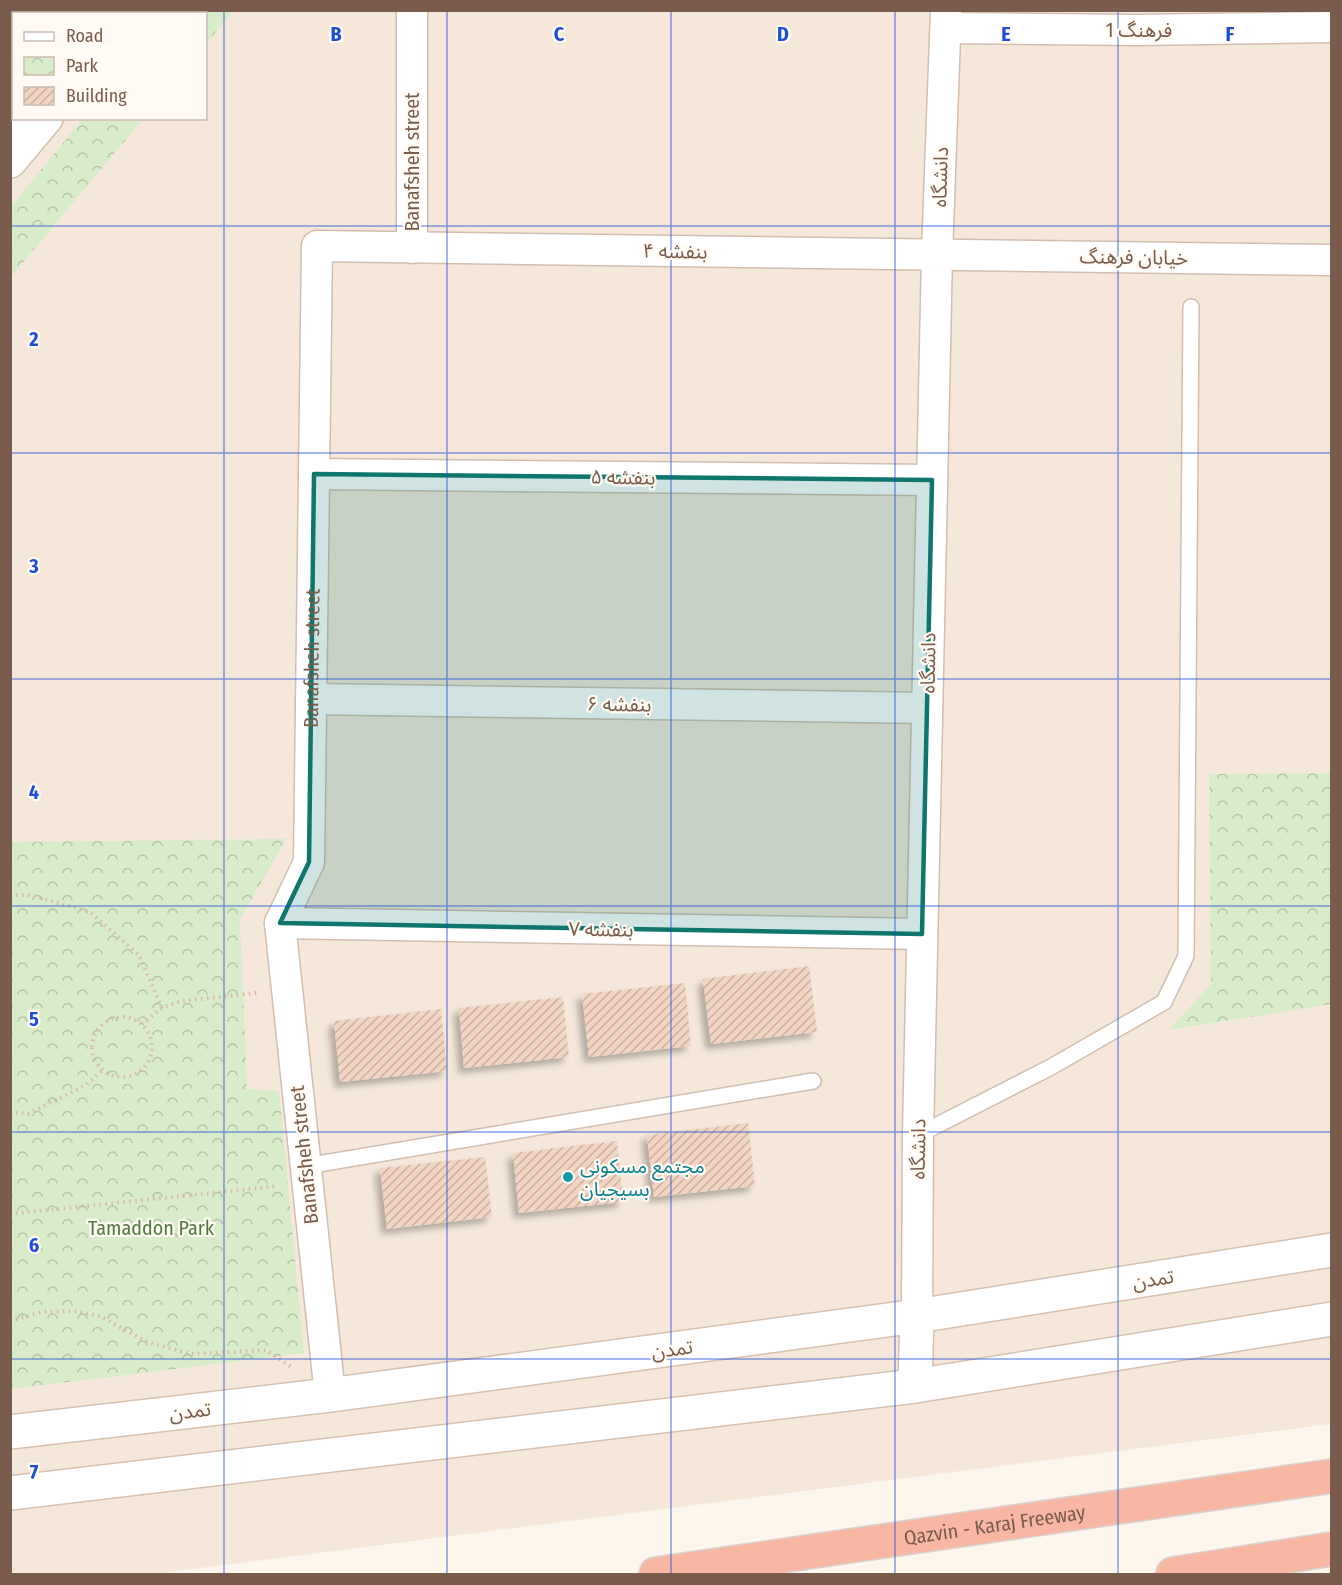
<svg xmlns="http://www.w3.org/2000/svg" width="1342" height="1585" viewBox="0 0 1342 1585" font-family="'Fira Sans Condensed','Noto Sans Arabic',sans-serif">
<style>
.residential{fill:#f5e8da;fill-rule:evenodd}
.park{fill:url(#park-crowns)}
.building{fill:url(#building-hatch);filter:url(#shadow)}
.lines{fill:none;stroke-linecap:round;stroke-linejoin:round}
.lane-casing{stroke:#d1beb0;stroke-width:18}
.street-casing{stroke:#d1beb0;stroke-width:33}
.secondary-casing{stroke:#d6c0b0;stroke-width:36}
.highway-casing{stroke:#dad1cd;stroke-width:36}
.path{stroke:#d9b8a5;stroke-width:4;stroke-dasharray:1.5 4.5;stroke-linecap:butt}
.lane{stroke:#fff;stroke-width:15}
.street{stroke:#fff;stroke-width:30}
.secondary{stroke:#fff;stroke-width:33}
.highway{stroke:#f7b7a3;stroke-width:33}
.marked{fill:#0f766e;fill-opacity:0.2;stroke:#0f766e;stroke-width:4.5;stroke-linejoin:round}
.grid{fill:none;stroke:#1d4ed8;stroke-width:1.5;stroke-opacity:0.55}
.culture-dot{fill:#0f9aa8;stroke:#fffaf3;stroke-width:2}
.labels{text-anchor:middle;stroke-width:4.5;stroke-linejoin:round;paint-order:stroke}
.street-label{font-size:20px;fill:#7a5c4d;stroke:#fffaf3}
.culture-label{font-size:20px;fill:#0d838f;stroke:#fffaf3;text-anchor:start}
.park-label{font-size:20px;fill:#537a41;stroke:#fffaf3}
.grid-label{font-size:20px;text-anchor:middle;font-weight:bold;fill:#1d4ed8;stroke:#fffaf3;stroke-width:4.5;stroke-linejoin:round;paint-order:stroke}
</style>
<defs>
<pattern id="park-crowns" width="20" height="18" patternUnits="userSpaceOnUse" patternTransform="scale(1.5)"><rect width="20" height="18" fill="#d8ecc9"/><path d="M2 6a3 3 0 1 1 6 0M12 15a3 3 0 1 1 6 0" fill="none" stroke="#b4c2a5"/></pattern>
<pattern id="building-hatch" width="6" height="6" patternUnits="userSpaceOnUse" patternTransform="scale(1.5)"><rect width="6" height="6" fill="#f3d5c3"/><path d="M-1 1l2-2M0 6l6-6M5 7l2-2" fill="none" stroke="#cab0a1"/></pattern>
<filter id="shadow"><feDropShadow dx="-5.5" dy="5.5" stdDeviation="3" flood-color="#0004"/></filter>
</defs>
<rect width="100%" height="100%" fill="#fdf6ec"/>
<path class="residential" d="M11,11H1331V1424L153,1574H11ZM14,14H206V118H14Z"/>
<path class="park" d="M174,10H233V11L206,44V14L171,13Z
M83,119H143L11,277V206Z
M1331,773V1004L1169,1030L1211,984L1209,774Z
M286,839L240,920L247,1089L279,1091L304,1353L11,1389V842Z"/>
<path class="building" d="M809,966L817,1032L711,1044L703,979Z
M685,983L691,1046L589,1057L582,994Z
M563,997L569,1057L464,1068L459,1008Z
M441,1009L447,1071L340,1082L334,1021Z
M748,1123L755,1186L654,1197L647,1135Z
M617,1141L623,1202L519,1213L513,1153Z
M485,1157L492,1217L387,1229L380,1168Z"/>
<g class="lines">
<defs>
<path id="lane" d="M918,1135L1051,1067L1164,1002L1186,956L1191,307
M306,1166L813,1081"/>
<g id="street">
<path d="M412,10V248"/>
<path d="M946,28L1137,30L1332,27"/>
<path d="M10,125L41,124"/>
<path d="M314,474L932,480"/>
<path d="M311,699L927,708"/>
<path d="M280,923L922,934"/>
<path d="M917,1316L918,1135L937,254L946,10"/>
<path id="s1" d="M330,1395L280,923L309,862L317,246L1332,260"/>
</g>
<path id="secondary" d="M128,14L130,10
M10,161L46,118
M915,1386L917,1316
M10,1432L330,1395L917,1316L1332,1250
M10,1493L915,1386L1332,1319"/>
<g id="highway">
<path id="s2" d="M656,1574L1332,1476"/>
<path d="M1173,1574L1332,1549"/>
</g>
</defs>
<use href="#lane" class="lane-casing"/>
<use href="#street" class="street-casing"/>
<use href="#secondary" class="secondary-casing"/>
<use href="#highway" class="highway-casing"/>
<path class="path" d="M10,895H30L90,912L139,955L162,1008
M92 1047a30 30 0 1 1 60 0a30 30 0 1 1-60 0Z
M142,1024L162,1008L181,1001L257,993
M10,1112L28,1114L86,1085L103,1070
M10,1214L278,1186
M10,1321L41,1312L73,1311L100,1316L147,1342L191,1354L266,1350L291,1367"/>
<use href="#lane" class="lane"/>
<use href="#street" class="street"/>
<use href="#secondary" class="secondary"/>
<use href="#highway" class="highway"/>
</g>
<path class="marked" d="M314,474L932,480L922,934L280,923L309,862Z"/>
<path class="grid" d="M224,10V1574M447,10V1574M671,10V1574M895,10V1574M1118,10V1574M10,226H1332M10,453H1332M10,679H1332M10,906H1332M10,1132H1332M10,1359H1332"/>
<circle class="culture-dot" cx="568" cy="1177" r="6"/>
<g class="labels">
<g class="street-label">
<text x="1139" y="37">فرهنگ 1</text>
<text transform="translate(412 162) rotate(-90)" y="7">Banafsheh street</text>
<text transform="translate(940 177) rotate(-88)" y="7">دانشگاه</text>
<text transform="translate(675 251) rotate(1)" y="7">بنفشه ۴</text>
<text transform="translate(1134 257) rotate(1)" y="7">خیابان فرهنگ</text>
<text transform="translate(623 477) rotate(1)" y="7">بنفشه ۵</text>
<text dy="7" stroke="none"><textPath href="#s1" startOffset="746">Banafsheh street</textPath></text>
<text transform="translate(928 663) rotate(-89)" y="7">دانشگاه</text>
<text transform="translate(619 704) rotate(1)" y="7">بنفشه ۶</text>
<text transform="translate(601 929) rotate(1)" y="7">بنفشه ۷</text>
<text transform="translate(918 1149) rotate(-89)" y="7">دانشگاه</text>
<text transform="translate(304 1155) rotate(-96)" y="7">Banafsheh street</text>
<text transform="translate(1153 1279) rotate(-9)" y="7">تمدن</text>
<text transform="translate(672 1349) rotate(-8)" y="7">تمدن</text>
<text transform="translate(190 1411) rotate(-7)" y="7">تمدن</text>
<text dy="7" stroke="none"><textPath href="#s2" startOffset="342">Qazvin - Karaj Freeway</textPath></text>
</g>
<g class="culture-label">
<text x="580" y="1173">مجتمع مسکونی<tspan x="580" dy="23">بسیجیان</tspan></text>
</g>
<g class="park-label">
<text x="151" y="1235">Tamaddon Park</text>
</g>
</g>
<g class="grid-label">
<text x="336" y="41">B</text>
<text x="559" y="41">C</text>
<text x="783" y="41">D</text>
<text x="1006" y="41">E</text>
<text x="1230" y="41">F</text>
<text x="34" y="346">2</text>
<text x="34" y="573">3</text>
<text x="34" y="799">4</text>
<text x="34" y="1026">5</text>
<text x="34" y="1252">6</text>
<text x="34" y="1479">7</text>
</g>
<rect width="1342" height="1585" fill="none" stroke="#7a5c4d" stroke-width="24"/>
<rect x="12" y="12" width="195" height="108" fill="#fffaf3" stroke="#cabbb1" stroke-width="1.5"/>
<rect x="24" y="32" width="30" height="9" fill="#ffffff" stroke="#cabbb1" stroke-width="1.5"/>
<text x="66" y="42" font-size="18" fill="#7a5c4d">Road</text>
<rect x="24" y="57" width="30" height="18" fill="url(#park-crowns)" stroke="#cabbb1" stroke-width="1.5"/>
<text x="66" y="72" font-size="18" fill="#7a5c4d">Park</text>
<rect x="24" y="87" width="30" height="18" fill="url(#building-hatch)" stroke="#cabbb1" stroke-width="1.5"/>
<text x="66" y="102" font-size="18" fill="#7a5c4d">Building</text>
</svg>
